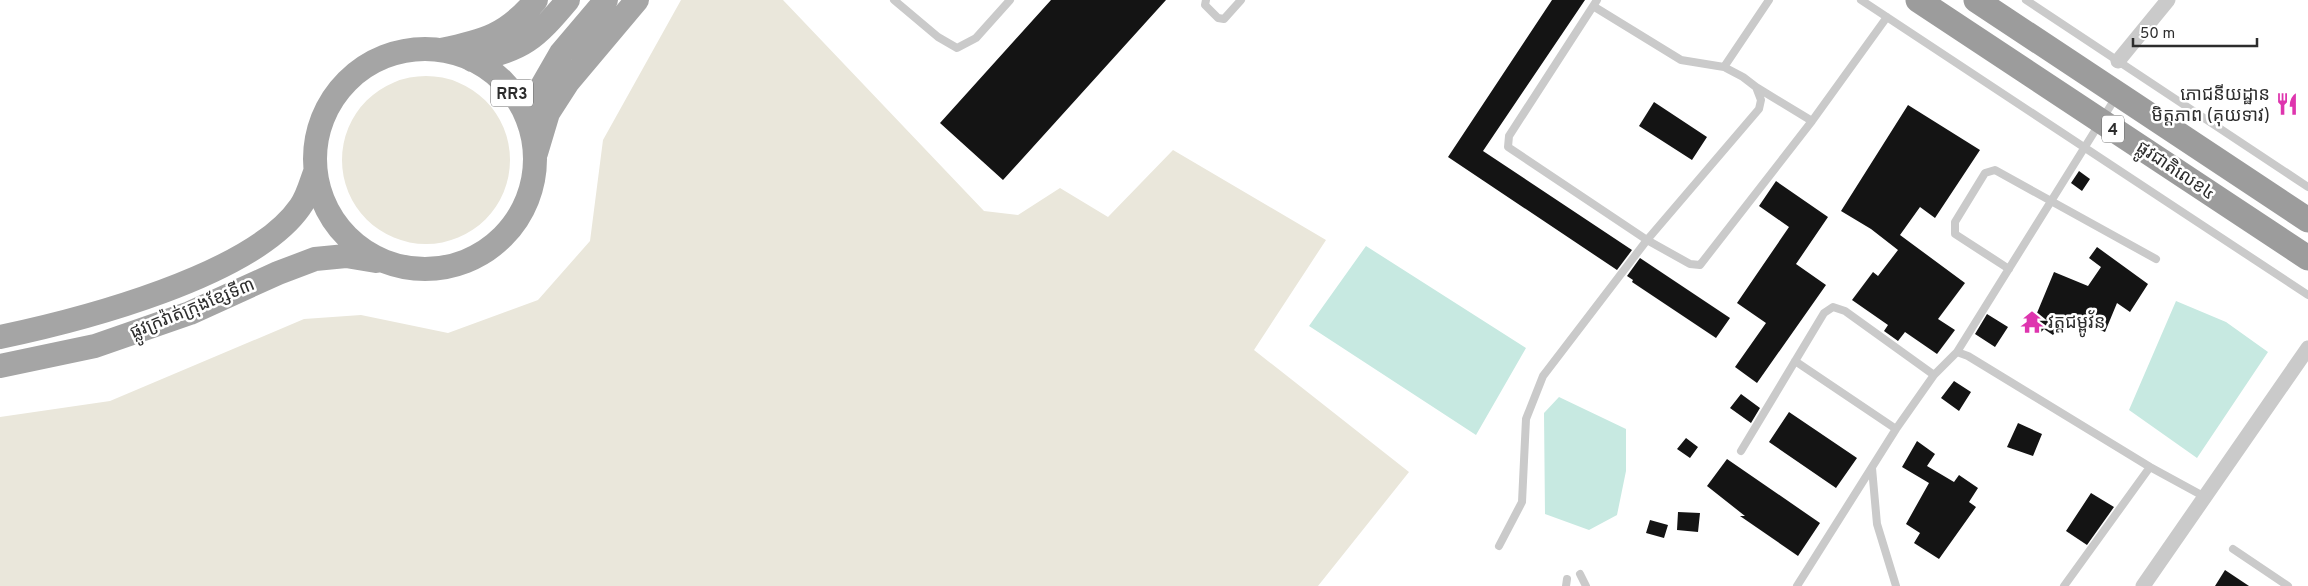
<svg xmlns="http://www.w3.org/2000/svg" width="2308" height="586" viewBox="0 0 2308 586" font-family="Overpass,'Noto Sans Khmer',sans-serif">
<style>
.green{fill:#eae7db}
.water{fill:#c7e9e1}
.building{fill:#141414}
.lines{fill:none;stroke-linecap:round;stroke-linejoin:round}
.service{stroke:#cacaca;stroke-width:8}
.minor{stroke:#cacaca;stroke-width:15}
.primary{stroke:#a5a5a5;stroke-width:24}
.trunk{stroke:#9c9c9c;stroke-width:25}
.labels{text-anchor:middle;stroke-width:5;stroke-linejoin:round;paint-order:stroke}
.shield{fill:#fff;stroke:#6c6c6c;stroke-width:1}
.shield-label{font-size:16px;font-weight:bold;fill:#2d2d2d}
.poi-label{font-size:18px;fill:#2d2d2d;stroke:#fff;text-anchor:end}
.street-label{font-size:18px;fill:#2d2d2d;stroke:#fff}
</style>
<rect width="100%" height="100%" fill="#fff"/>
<path class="green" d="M681,0H783L984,211L1018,215L1060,188L1108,217L1173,150L1326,240L1254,350L1409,472L1318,586H0V417L110,401L304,319L361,315L448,333L538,300L590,241L603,140Z
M342 160a84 84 0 1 1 168 0a84 84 0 1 1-168 0Z"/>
<path class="water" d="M1366,246L1526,348L1476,435L1309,326Z
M2176,301L2226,322L2268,352L2197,458L2129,410Z
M1559,397L1626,429V471L1617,515L1589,530L1545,514L1544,413Z"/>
<path class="building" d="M1051,0H1166L1003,180L940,123Z
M1552,0H1585L1483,151L1632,250L1617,270L1448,157Z
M1654,102L1707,137L1692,160L1639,126Z
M1908,105L1980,150L1935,218L1920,207L1900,235L1965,283L1938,319L1955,330L1937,354L1905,332L1898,341L1884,331L1888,325L1852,300L1873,272L1878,276L1898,250L1871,229L1841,211Z
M2079,171L2090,179L2082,191L2071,183Z
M1776,181L1828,217L1796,264L1826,285L1757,383L1735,367L1766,323L1737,303L1789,227L1759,206Z
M2097,247L2148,284L2130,312L2117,303L2105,332L2067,316L2053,335L2044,329L2041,332L2032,325L2054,272L2088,286L2101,267L2089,258Z
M1640,258L1730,318L1716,338L1632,282L1633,280L1627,276Z
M1987,314L2008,327L1995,347L1975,334Z
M1954,381L1971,392L1959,411L1941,398Z
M1741,394L1760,408L1751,423L1730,408Z
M1789,412L1857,458L1836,488L1769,442Z
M2018,423L2042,434L2033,456L2007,447Z
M1686,438L1698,447L1690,458L1677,449Z
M1917,441L1935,454L1927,466L1954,482L1959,475L1978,488L1969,502L1976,507L1939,559L1914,543L1920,533L1906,524L1929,483L1902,467Z
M1727,459L1820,523L1798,556L1740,516H1745L1707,486Z
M2091,493L2114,507L2087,545L2066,531Z
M1678,512L1700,513L1698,532L1677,530Z
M1650,520L1668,525L1664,538L1646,533Z
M2225,570L2249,586H2215Z"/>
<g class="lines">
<path class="service" d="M894,0L938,37L957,48L976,38L1010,0
M1206,0L1205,5L1218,18L1224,19L1241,0
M1597,0L1509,136L1508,147L1647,240L1690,264L1700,265L1812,121L1887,17
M1861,0L2308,295
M2026,0L2308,187
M1724,67L1769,0
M1756,87L1812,121
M2116,97L1957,352L1968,356L2150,467L2205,497
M2009,269L1955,234V222L1985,173L1995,170L2156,259
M1795,361L1896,429
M1741,451L1824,313L1833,307L1845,311L1934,375L1957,352
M1872,468L1877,524L1896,586
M1499,546L1522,502L1526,419L1543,376L1647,240L1759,109L1761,100L1756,87L1743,77L1724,67L1681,60L1593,6
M2233,549L2288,586
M1580,574L1586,586
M1566,586L1567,579
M1797,586L1896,429L1934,375
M2064,586L2150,467"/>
<path class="minor" d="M2118,61L2168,0
M2143,586L2308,348"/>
<path class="primary" d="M315 159a110 110 0 1 1 220 0a110 110 0 1 1-220 0Z
M441,50C484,41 507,35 536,0
M472,60C523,51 536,38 568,0
M528,120L542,86L561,53L606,0
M536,153L548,113L568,82L637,0
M0,337C81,320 252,276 300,207C307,198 311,183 315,172
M0,366L95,346L190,313L278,273L315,259L346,256L376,261"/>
<path class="trunk" d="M1918,0L2308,258
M1976,0L2308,220"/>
</g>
<defs>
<symbol id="restaurant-bare" viewBox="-9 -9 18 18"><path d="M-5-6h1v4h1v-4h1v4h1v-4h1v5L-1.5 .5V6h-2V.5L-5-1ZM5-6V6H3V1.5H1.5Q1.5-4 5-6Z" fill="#de35ae" stroke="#fff" stroke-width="2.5" paint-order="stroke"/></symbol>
<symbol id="temple-bare" viewBox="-9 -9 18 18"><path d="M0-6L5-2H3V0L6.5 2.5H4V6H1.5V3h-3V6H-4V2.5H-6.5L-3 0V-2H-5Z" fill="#de35ae" stroke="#fff" stroke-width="2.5" paint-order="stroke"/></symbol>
</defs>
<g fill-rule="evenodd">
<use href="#restaurant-bare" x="2271" y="88" width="32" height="32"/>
<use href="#temple-bare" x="2016" y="306" width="32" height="32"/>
</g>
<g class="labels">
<g class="shield">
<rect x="491" y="79.5" width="42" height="27" rx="4"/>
<rect x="2102" y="115.5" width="22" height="27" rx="4"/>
</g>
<g class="shield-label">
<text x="512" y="99">RR3</text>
<text x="2113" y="135">4</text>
</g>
<g class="poi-label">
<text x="2270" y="100">ភោជនីយដ្ឋាន<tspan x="2270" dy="21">មិត្តភាព (គុយទាវ)</tspan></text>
<text x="2048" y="328" text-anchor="start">វត្តជម្ពូវ័ន</text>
</g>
<g class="street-label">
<text transform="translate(2176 170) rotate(34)" y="6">ផ្លូវជាតិលេខ៤</text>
<text transform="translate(192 308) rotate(-22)" y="6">ផ្លូវក្រវ៉ាត់ក្រុងខ្សែទី៣</text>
</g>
</g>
<path d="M2133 38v8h124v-8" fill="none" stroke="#2d2d2d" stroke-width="2.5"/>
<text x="2140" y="38" font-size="15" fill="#2d2d2d" stroke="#ffffff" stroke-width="4" paint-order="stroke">50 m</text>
</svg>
